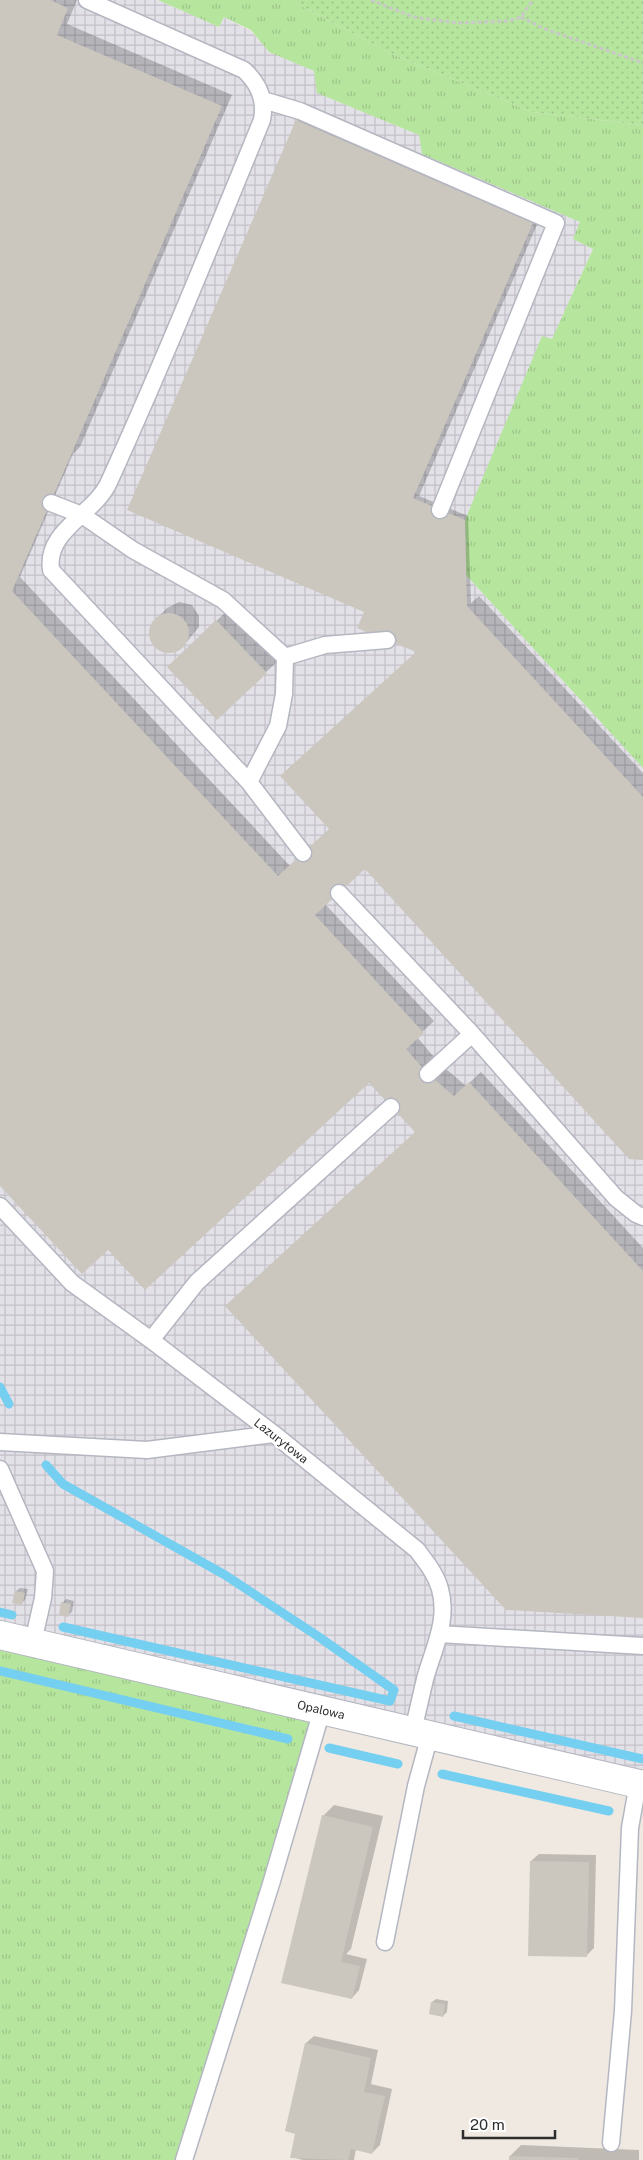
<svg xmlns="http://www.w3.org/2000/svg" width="643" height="2160" viewBox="0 0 643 2160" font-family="'Public Sans',sans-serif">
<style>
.industrial{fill:url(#industrial-grid)}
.grass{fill:url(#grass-tufts)}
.park{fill:url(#park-dots)}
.shadow{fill:#0003}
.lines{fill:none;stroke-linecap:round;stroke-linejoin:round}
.stream{stroke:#75cff0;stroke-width:9}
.building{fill:#cbc7bf}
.lane-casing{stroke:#b4b7c1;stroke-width:19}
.street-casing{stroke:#b4b7c1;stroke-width:30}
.path{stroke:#c9c9c9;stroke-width:3;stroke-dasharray:4 2.5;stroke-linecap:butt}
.lane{stroke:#fff;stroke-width:16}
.street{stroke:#fff;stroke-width:28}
.labels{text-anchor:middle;stroke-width:4.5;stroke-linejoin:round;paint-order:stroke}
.street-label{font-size:12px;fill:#2e2e2e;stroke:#fff}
</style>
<defs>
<pattern id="industrial-grid" width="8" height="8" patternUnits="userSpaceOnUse" patternTransform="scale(1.25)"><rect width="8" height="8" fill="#e3e1e8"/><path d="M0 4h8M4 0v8" fill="none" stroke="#c3c1c7"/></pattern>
<pattern id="grass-tufts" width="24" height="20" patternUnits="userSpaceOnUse" patternTransform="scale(1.25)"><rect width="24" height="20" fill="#b6e59e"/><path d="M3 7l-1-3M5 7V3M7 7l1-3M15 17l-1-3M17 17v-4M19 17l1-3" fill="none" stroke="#9dc588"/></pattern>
<pattern id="park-dots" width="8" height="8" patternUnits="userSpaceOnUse" patternTransform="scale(1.25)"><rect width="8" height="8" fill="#b6e59e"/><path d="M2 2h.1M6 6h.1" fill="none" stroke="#9dc588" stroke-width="1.8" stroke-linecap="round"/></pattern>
</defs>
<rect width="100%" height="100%" fill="#efe9e1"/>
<path class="industrial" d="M0,0H158L219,27L223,17L251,31L269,52L314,71L317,93L419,135L580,222L593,248L552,340L542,336L466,575L643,768V1785L0,1635Z"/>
<path class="grass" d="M158,0H290L390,53L532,112L643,125V768L466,575L465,520L542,336L552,339L593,249L573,239L580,222L422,154L419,135L317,93L314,71L269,52L251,30L224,17L219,27Z
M0,1635L322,1710L184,2160H0Z"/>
<path class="park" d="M290,0H643V125L532,112L390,53Z"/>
<path class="shadow" d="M0,0H77L67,24L232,95L80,447L73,454L20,577L290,866L330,829L418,652L367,606L297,121L308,110L543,211L419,496L468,516L471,603L479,596L643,773V1159L365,867L325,904L434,1021L417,1037L439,1063L466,1086L481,1072L643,1248V1616L416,1132L369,1081L108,1248L0,1184Z
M179,602L192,605L199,616V627L185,644L175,651H163L154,644L150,632L156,619L167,608Z
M228,610L277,662L266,672L179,656Z
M20,1588L28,1589L25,1600L21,1604L16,1591Z
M66,1599L74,1601L72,1612L68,1615L62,1603Z
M334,1805L383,1816L351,1949L346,1954L367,1959L359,1990L352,1998L283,1982L323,1816Z
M539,1854L596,1855L594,1948L586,1956L531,1861Z
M436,1999L448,2001L447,2012L443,2016L432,2002Z
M314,2036L378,2050L371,2084L392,2089L380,2145L372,2153L356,2149L354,2160H303L291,2157L297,2133L306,2043Z
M521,2145L639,2150V2160H510V2156Z"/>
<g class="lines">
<path class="stream" d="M0,1387L9,1404
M46,1465L63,1484L225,1575L319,1637L394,1690L390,1701L63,1627
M0,1612L12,1615
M0,1671L288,1739
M454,1716L643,1759
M329,1748L398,1764
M442,1774L609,1811"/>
</g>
<path class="building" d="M0,0H50L68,8L57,35L222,106L12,591L278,876L329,829L280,776L416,652L357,628L364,612L127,510L296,120L533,223L413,498L465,520L467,606L643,797V1160L629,1159L365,869L315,915L424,1033L406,1049L428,1074L454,1096L469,1082L643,1271V1618L506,1610L225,1306L415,1132L369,1083L145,1290L108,1250L82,1274L0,1186Z
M149 633a20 20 0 1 1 40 0a20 20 0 1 1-40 0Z
M216,620L267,673L217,720L167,667Z
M15,1591L25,1593L22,1605L12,1603Z
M61,1602L71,1604L68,1617L59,1615Z
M322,1815L373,1827L341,1962L360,1966L352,1999L281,1983Z
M530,1861L589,1862L587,1957L528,1956Z
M431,2002L445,2004L443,2017L429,2014Z
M305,2043L371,2058L364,2092L385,2096L372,2154L351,2149L348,2160L290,2158L295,2134L285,2131Z
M509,2156L578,2158V2160H509Z"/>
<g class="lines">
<defs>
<path id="lane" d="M87,0L244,70C259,84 266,100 262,120C212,242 163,363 109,482C95,514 45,530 51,570L249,782L303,853
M263,100L300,111L556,223L440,510
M51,503L82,515L133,550L223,600L285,657L284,694L278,726L249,782
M285,657L325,645L387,640
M339,893L472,1034L616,1198L636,1214L643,1217
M428,1074L472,1034
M0,1206L72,1283L151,1340L274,1434L417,1550C426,1562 436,1574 440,1589C449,1620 433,1650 425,1679C421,1696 417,1714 413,1731
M151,1340L197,1282L391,1107
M0,1442L147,1450L274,1434
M0,1469L45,1571L43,1598L33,1642
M439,1634L643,1646
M385,1942L416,1786L430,1735
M611,2143L623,2011L630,1828L638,1783
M184,2160L271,1884L322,1710"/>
<path id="street" d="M0,1635L643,1785"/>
</defs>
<use href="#lane" class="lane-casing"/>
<use href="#street" class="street-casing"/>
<path class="path" d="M371,0L413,17L458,23L509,21L521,17L533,0
M521,17L545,29L643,63"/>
<use href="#lane" class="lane"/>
<use href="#street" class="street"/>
</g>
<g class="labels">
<g class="street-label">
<text transform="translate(281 1441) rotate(38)" y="4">Lazurytowa</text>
<text transform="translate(321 1710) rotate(13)" y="4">Opalowa</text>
</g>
</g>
<path d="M463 2130v8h92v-8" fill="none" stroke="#2e2e2e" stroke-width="2.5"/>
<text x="470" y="2130" font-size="15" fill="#2e2e2e" stroke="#ffffff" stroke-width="4" paint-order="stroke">20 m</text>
</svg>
